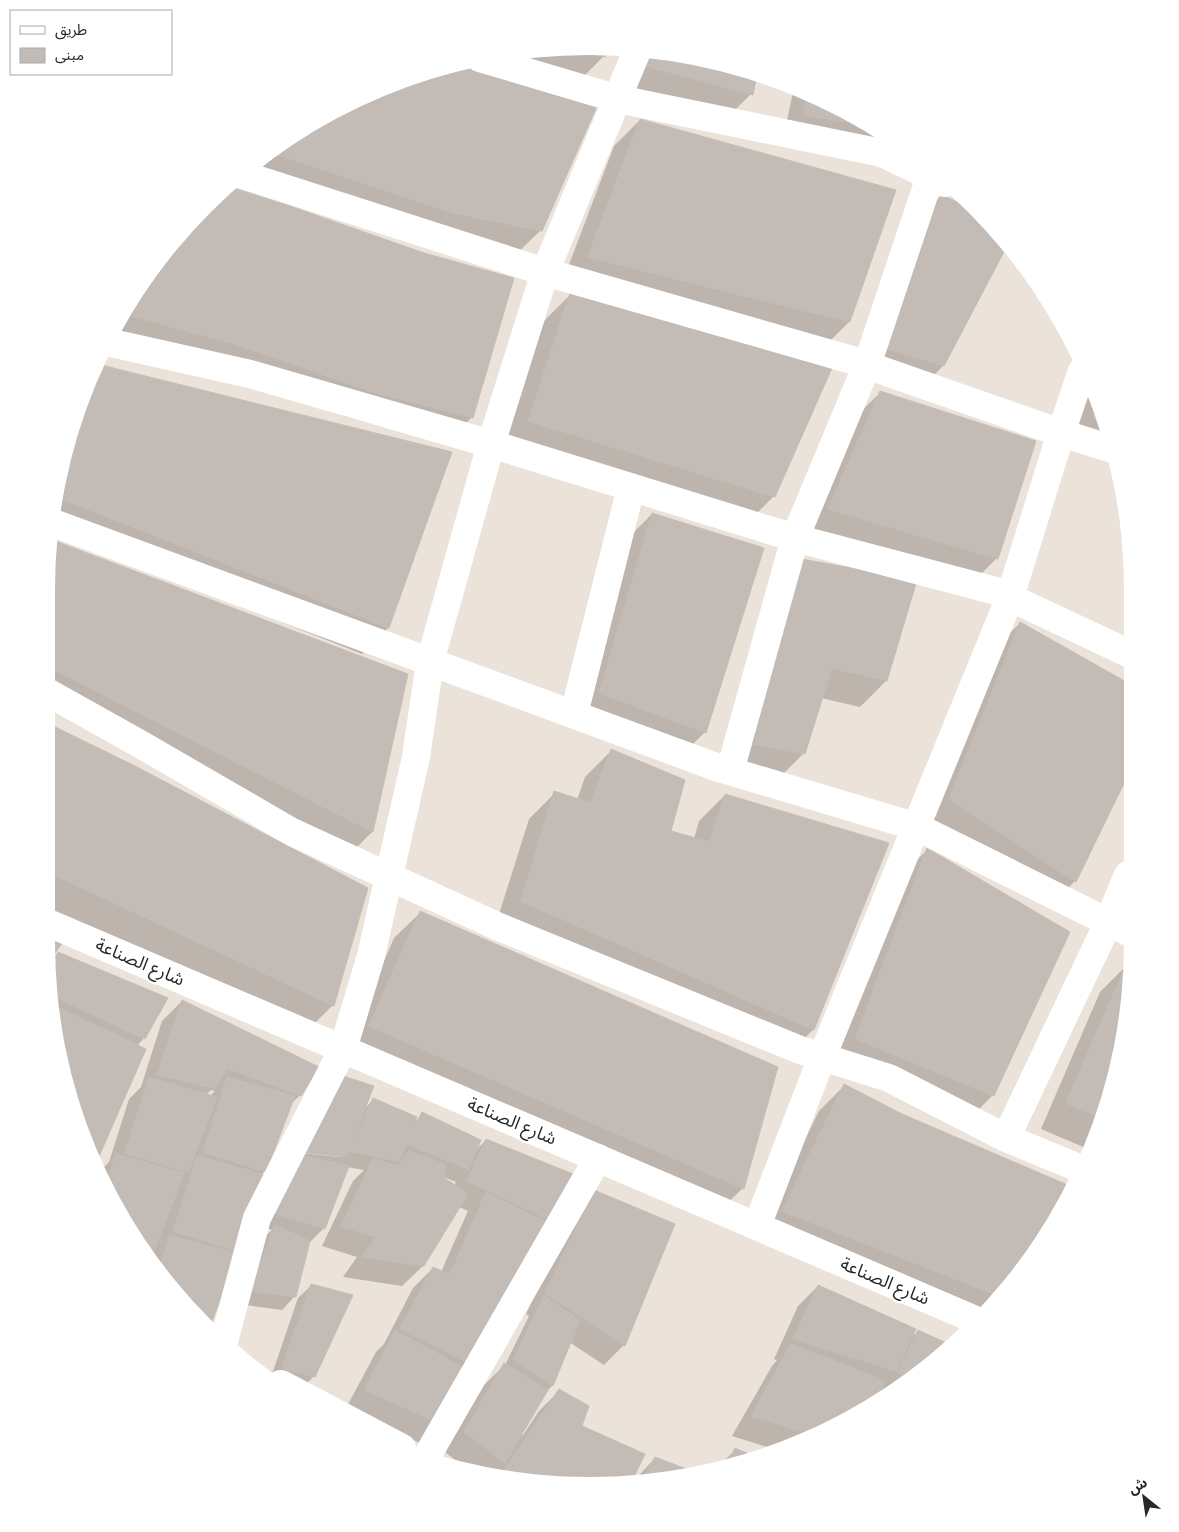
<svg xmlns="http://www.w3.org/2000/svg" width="1179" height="1532" viewBox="0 0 1179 1532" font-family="'Fira Sans Condensed','Noto Sans Arabic',sans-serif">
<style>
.shadow{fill:#0003;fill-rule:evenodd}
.building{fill:#c3bcb6;stroke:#c6beb3}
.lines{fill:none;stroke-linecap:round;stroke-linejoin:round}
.minor{stroke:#fff;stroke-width:28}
.tertiary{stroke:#fff;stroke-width:28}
.labels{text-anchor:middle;stroke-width:5;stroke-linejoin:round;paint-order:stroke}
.street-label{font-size:18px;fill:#282828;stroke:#fff}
</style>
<rect width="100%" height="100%" fill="#ebe2d9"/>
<path class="shadow" d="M590,46L604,56L584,76L505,55Z
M640,51L696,57L756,75L751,94L731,114L623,85Z
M454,66L596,105L541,230L514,256L237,177L288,138L382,87Z
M794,87L892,138L897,143L889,151L784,135Z
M640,120L849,322L823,348L562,283L614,146Z
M226,187L290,208L472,417L446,444L347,417L208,370L106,343L158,259Z
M941,196L943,366L923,386L862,367L921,216Z
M570,295L774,496L748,522L503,447L544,321Z
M96,365L450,452L388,628L362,654L51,531L65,449Z
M1089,385L1104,415L1115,463L1068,444Z
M881,392L997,558L971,584L803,535L854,418Z
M652,514L705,732L679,758L573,719L626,540Z
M50,540L406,674L372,832L346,858L47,705V554Z
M776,587L886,681L860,707L821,698L803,754L777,780L729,770Z
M1020,623L1128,684V772L1075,881L1049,907L924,825L994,649Z
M47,724L132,766L333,1005L307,1031L46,909Z
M611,751L670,832L694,839L699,821L725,795L887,844L813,1030L786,1056L495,927L529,819L555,793L577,800L585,777Z
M927,850L993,1095L967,1121L830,1065L901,876Z
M421,912L776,1068L743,1188L716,1214L344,1052L394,938Z
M58,953L144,1038L137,1046L97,1160L65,1083L49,962Z
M1126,966L1128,967V1014L1104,1117L1088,1149L1041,1129L1100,992Z
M182,1001L300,1095L291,1104L265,1171L261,1175L235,1250L232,1254L236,1255L208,1329L119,1214L101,1170L109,1162L129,1099L141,1087L162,1021ZM211,1090L215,1091L210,1096L206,1095Z
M845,1085L902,1115L1069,1187L1041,1244L977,1323L757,1237L819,1111Z
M373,1100L413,1124L423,1114L475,1151L486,1140L577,1177L420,1443L345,1410L376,1352L384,1344L413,1288L433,1268L441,1272L468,1211L459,1207L423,1266L402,1286L343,1277L357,1257L322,1246L353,1181L364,1170L347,1167L323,1229L310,1242H308L295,1296L282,1310L238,1304L261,1240L272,1230L261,1226L292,1152L339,1157L364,1109ZM441,1176L456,1182L454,1186Z
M594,1191L624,1345L604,1365L569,1342L552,1386L544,1394L521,1434L523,1435L539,1411L559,1391L580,1426L644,1455L630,1484L625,1485H554L496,1475L499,1468L493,1474L469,1471L445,1452L484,1385L505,1365L529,1316L526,1314L574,1211Z
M312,1285L314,1376L301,1389L271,1377L298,1298Z
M818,1286L910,1339L918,1331L950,1346L891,1394L886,1397L879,1393L873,1403L777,1450L732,1436L772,1366L777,1360L774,1359L798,1306Z
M735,1450L756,1459L719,1466Z
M655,1458L689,1472L632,1483Z"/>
<path class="building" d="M590,46L608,48L605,57L573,48Z
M648,52L696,57L757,75L753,95L642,65Z
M458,65L502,77L453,213L334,173L349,105L382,87Z
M502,77L598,104L542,231L453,213Z
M808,93L866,125L803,115Z
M349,105L334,173L269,152L288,138Z
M640,119L896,190L850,322L588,257Z
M227,186L290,206L235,344L124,314L158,259Z
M941,194L981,214L1007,246L944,366L881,347Z
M290,206L424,253L373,392L235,344Z
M424,253L514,278L473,418L373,392Z
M570,293L832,368L775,497L528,421Z
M97,364L452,452L389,628L57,497L65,449Z
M880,391L1036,441L998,559L828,509Z
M1098,404L1104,415L1106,423L1093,418Z
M652,513L764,548L706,733L599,693Z
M50,539L408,674L373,832L47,666V554Z
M802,559L917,580L887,681L832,668L805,754L754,744Z
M1020,622L1128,683V775L1076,882L949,799Z
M47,723L133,765L368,888L334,1006L46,871Z
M611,749L685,780L671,831L710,842L725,794L889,843L814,1030L521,901L554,791L591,803Z
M927,848L1070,932L994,1096L855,1039Z
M420,911L778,1067L744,1189L369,1026Z
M46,933L64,941L49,961L46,942Z
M58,952L168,998L145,1039L53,996L50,973Z
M1126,965L1128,966V1014L1103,1119L1066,1103Z
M182,1000L319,1067L301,1096L227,1068L214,1088L157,1075Z
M55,1006L146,1049L97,1161L65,1083Z
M334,1073L374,1086L346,1157L299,1152Z
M149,1077L217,1097L188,1172L125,1153Z
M227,1077L295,1096L266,1172L203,1152Z
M844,1084L902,1114L1070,1186L1041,1244L999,1296L782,1211Z
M373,1098L417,1117L399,1162L349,1151Z
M422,1112L481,1140L469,1169L406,1144Z
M486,1139L578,1176L557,1223L467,1181Z
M409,1151L446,1165L443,1177L468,1194L424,1266L362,1257L376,1237L341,1226L373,1159L398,1166Z
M116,1154L184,1173L155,1249L143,1245L119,1214L106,1183Z
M300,1155L349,1166L325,1229L273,1213Z
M197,1156L265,1175L236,1251L173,1231Z
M594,1190L675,1224L625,1346L545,1293Z
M486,1192L554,1226L510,1302L450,1275Z
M275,1225L310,1241L296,1297L250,1291Z
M170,1235L238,1254L209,1329L159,1267Z
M143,1245L155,1249L151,1256Z
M433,1267L510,1302L473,1365L400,1329Z
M311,1284L353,1295L315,1377L282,1368Z
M818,1285L916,1329L896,1371L793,1339Z
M544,1296L580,1320L553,1386L513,1360Z
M395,1330L471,1372L441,1424L364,1390Z
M918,1330L951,1345L910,1379L898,1372Z
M791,1344L886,1381L875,1402L810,1434L751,1416Z
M504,1363L548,1390L505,1463L464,1432Z
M559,1389L589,1406L582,1426L645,1454L631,1483L554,1485L523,1480L505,1469Z
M735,1448L758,1458L728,1464Z
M655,1457L692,1471L640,1482Z"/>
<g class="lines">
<path class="minor" d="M480,58L618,99L882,153L945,183
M240,174L545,272L852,360L1061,433L1112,449
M107,342L250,374L491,444L795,538L996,591L1128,653
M53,523L716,767L917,827L1128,932
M47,692L140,744L292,832L499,927L800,1050L889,1078L1006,1138L1079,1168
M574,714L631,488
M730,771L795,538L867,365L932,171
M1006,1138L1108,923L1128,875
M757,1226L822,1057L1010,597L1061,433L1082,371
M224,1341L257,1218L343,1049L371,956L389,876L416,757L430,662L491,444L545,272L637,51
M281,1384L402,1448
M426,1458L598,1158"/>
<path class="tertiary" d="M46,922L978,1321"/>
</g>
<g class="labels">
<g class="street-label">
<text transform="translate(140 962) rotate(23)" y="6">شارع الصناعة</text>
<text transform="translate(512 1121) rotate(23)" y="6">شارع الصناعة</text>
<text transform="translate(885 1281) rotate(23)" y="6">شارع الصناعة</text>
</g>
</g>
<path d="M0 0H1179V1532H0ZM589 55H590A534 534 0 0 1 1124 589V943A534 534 0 0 1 590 1477H589A534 534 0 0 1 55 943V589A534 534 0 0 1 589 55Z" fill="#fff" fill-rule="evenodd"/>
<rect x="10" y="10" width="162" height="65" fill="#ffffff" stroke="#a9a9a9"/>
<rect x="20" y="26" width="25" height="8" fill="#ffffff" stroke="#a9a9a9"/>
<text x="55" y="35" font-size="15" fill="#282828">طريق</text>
<rect x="20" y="48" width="25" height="15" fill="#c3bcb6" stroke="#a9a9a9"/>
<text x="55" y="60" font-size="15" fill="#282828">مبنى</text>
<g transform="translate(1144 1497) rotate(330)" stroke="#ffffff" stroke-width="4" paint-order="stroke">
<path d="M0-4L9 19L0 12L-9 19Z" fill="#282828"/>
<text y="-8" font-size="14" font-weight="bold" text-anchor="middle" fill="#282828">ش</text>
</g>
</svg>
